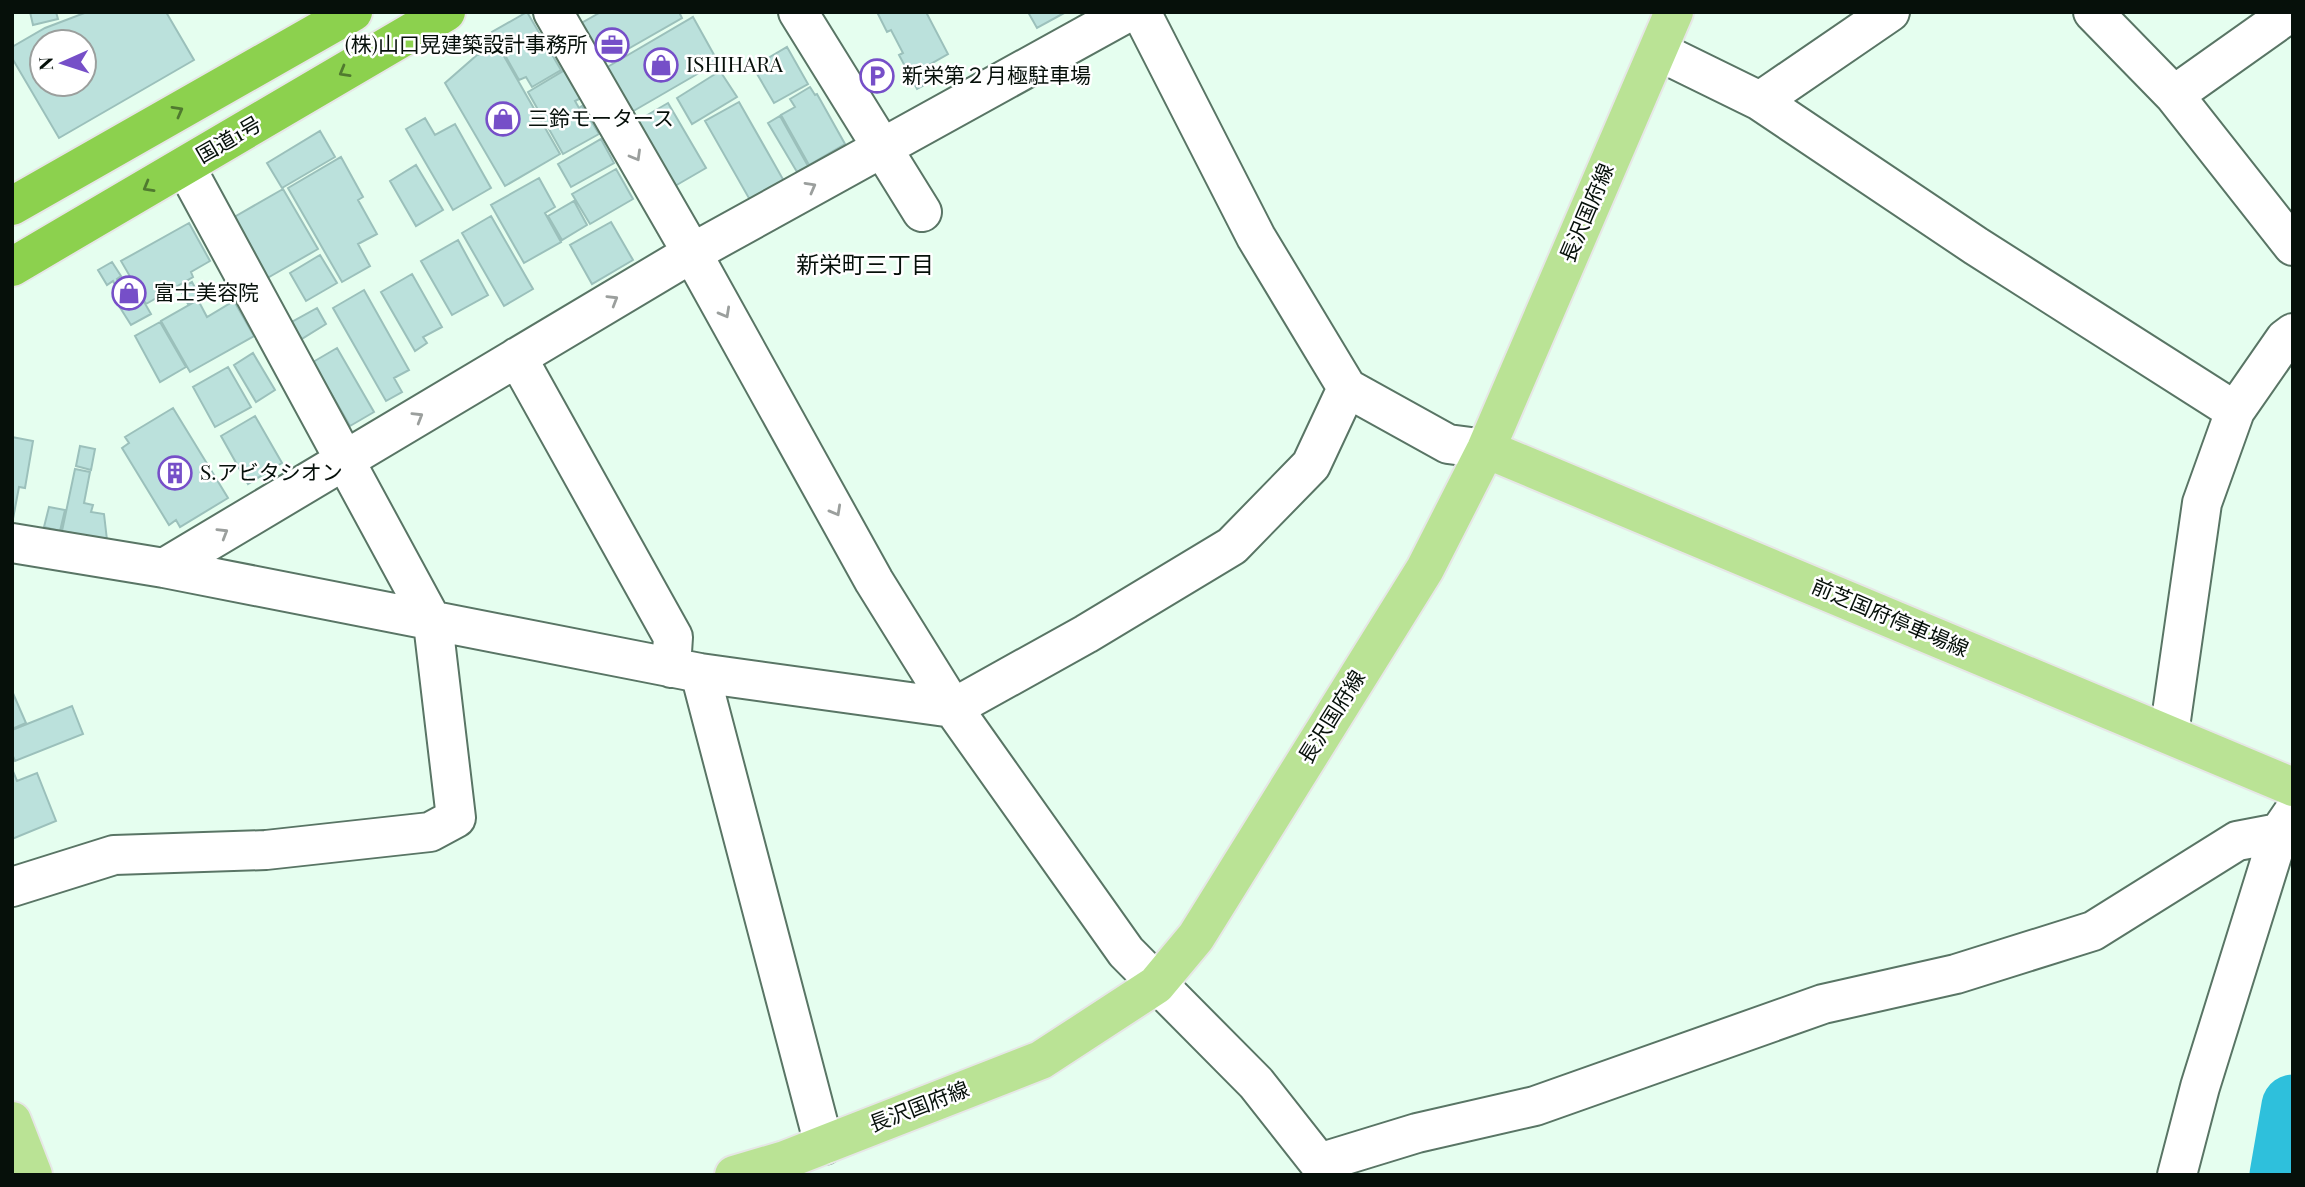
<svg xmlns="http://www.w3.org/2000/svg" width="2305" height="1187" viewBox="0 0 2305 1187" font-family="'Playfair Display','Noto Sans JP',serif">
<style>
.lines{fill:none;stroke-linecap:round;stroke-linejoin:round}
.river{stroke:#2ec0dc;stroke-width:63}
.building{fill:#bbe1dc;stroke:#9bc0bb;stroke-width:2;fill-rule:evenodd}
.minor-casing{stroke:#597565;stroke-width:42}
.major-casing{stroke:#e6e7e6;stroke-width:42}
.highway-casing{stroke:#e6e7e6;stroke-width:42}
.minor{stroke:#fff;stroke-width:38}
.major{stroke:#bae395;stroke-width:38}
.highway{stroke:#8cd14e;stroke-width:38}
.oneway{stroke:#507a2f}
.oneway2{stroke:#9b9f9d}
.labels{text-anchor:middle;stroke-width:5;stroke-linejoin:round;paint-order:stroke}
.poi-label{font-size:21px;fill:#06100a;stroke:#fff;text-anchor:start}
.street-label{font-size:21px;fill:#06100a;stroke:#fff}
.neighbourhood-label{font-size:23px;fill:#06100a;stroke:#fff}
</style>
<rect width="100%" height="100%" fill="#e5feef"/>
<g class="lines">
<path class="river" d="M2281,1175L2293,1106"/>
</g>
<path class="building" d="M30,12H56L58,19L33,25Z
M87,12H166L194,60L59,138L12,58V47L45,28ZM42,42H84V84H42Z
M527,12L561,70L532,87L526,77L519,80L492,32Z
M601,12H679L682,18L600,65L578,25Z
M877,12H926L948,54L929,65L936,79L917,89L899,55L903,53L891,30L887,32Z
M1028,12H1066L1037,28Z
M693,17L718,62L630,113L604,69Z
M787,47L808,84L774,103L753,67Z
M501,51L560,154L505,186L445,83L477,55Z
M565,70L581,98L575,101L579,108L582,106L599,134L563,154L528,92Z
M720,71L737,97L692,124L677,98Z
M810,87L815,95L817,94L845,144L809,165L781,115L795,107L790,99Z
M739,102L784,181L750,200L705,121Z
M668,103L706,168L675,186L637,121Z
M780,116L808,166L797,172L768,123Z
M425,118L435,135L455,124L491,188L453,210L406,129Z
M320,131L335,157L282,188L267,163Z
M601,139L614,163L571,187L558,164Z
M341,157L363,197L358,200L377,234L358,244L370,266L342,282L288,188Z
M416,165L443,210L416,226L390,181Z
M616,169L633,199L590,224L572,194Z
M539,178L555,207L545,213L561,242L524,263L491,205Z
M283,189L318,249L264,280L229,220Z
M574,201L587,225L562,240L548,216Z
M491,216L533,289L504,306L462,233Z
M611,222L633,260L592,284L570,245Z
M189,223L210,261L191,272L193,277L146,304L121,261Z
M458,240L488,295L452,315L421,261Z
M320,255L337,283L306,301L290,273Z
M112,262L121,276L117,279L125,291L135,286L151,314L131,325L114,298L120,294L113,281L107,285L98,270Z
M412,274L442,327L423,337L427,343L415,351L381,292Z
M192,282L200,297L188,304L180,289Z
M364,290L409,370L394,378L402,392L386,401L333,308Z
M198,300L207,317L234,301L254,336L190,372L161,321Z
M317,308L326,324L300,340L290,323Z
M160,322L186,367L160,382L135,336Z
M337,348L374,412L350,426L313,362Z
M253,353L275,390L256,402L234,365Z
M228,367L251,407L215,427L193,387Z
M173,408L228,498L180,527L176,520L169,525L122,448L129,443L125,437Z
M255,416L282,463L248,484L221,436Z
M12,437L33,441L25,488L19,487L12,524Z
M80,446L95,449L91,470L76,466Z
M75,469L90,472L84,503L93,505L91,512L104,514L107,540L62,531Z
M49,507L65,510L60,531L44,527Z
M12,691L26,723L12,729Z
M72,706L83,734L15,761L12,754V730Z
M12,769L17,781L37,773L56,821L12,839Z"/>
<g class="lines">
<defs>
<path id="minor" d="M553,12L692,253L874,581L953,708L1126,952L1256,1083L1319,1163L1325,1175
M798,12L922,212
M1141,12L1256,237L1347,388L1448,444L1486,449
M2093,12L2174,95
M2291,12L2174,95L2293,246
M1658,51L1760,101L1976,246L2235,411
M1760,101L1890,12
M517,357L673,637L671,668
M12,543L164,568L700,673L953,708L1086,634L1232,546L1311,465L1347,388
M164,568L692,253L1128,12
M700,673L824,1145
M2169,734L2202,503L2235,411L2285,339L2293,333
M12,887L114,855L266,850L430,832L456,818L433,623L185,166
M1319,1163L1417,1133L1535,1106L1823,1004L1956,974L2093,931L2237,841L2279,833
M2177,1175L2200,1087L2279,833L2292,814"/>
<path id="major" d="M1486,449L2293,787
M12,1121L33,1175
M734,1175L785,1160L1041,1060L1156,985L1196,937L1425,569L1486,449L1674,12"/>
<path id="highway" d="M12,206L353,12
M12,267L446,12"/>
</defs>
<use href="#minor" class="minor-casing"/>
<use href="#major" class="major-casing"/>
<use href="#highway" class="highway-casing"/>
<use href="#minor" class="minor"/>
<use href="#major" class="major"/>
<use href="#highway" class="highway"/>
</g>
<defs><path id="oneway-chevron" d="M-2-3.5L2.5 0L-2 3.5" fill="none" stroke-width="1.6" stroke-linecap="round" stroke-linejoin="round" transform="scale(1.75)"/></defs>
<g class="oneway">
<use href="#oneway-chevron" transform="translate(344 72) rotate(150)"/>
<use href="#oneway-chevron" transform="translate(178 111) rotate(-29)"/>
<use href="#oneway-chevron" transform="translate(148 187) rotate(150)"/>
</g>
<g class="oneway2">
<use href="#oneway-chevron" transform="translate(636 156) rotate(60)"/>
<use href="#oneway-chevron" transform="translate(811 187) rotate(-29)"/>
<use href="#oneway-chevron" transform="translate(613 300) rotate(-31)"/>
<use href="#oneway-chevron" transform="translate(725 313) rotate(61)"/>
<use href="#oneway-chevron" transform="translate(418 417) rotate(-31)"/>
<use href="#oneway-chevron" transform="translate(836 511) rotate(61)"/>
<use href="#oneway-chevron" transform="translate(223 533) rotate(-31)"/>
</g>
<defs>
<symbol id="office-ring" viewBox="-11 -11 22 22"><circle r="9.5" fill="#fff" stroke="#764fc8" stroke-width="1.5"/><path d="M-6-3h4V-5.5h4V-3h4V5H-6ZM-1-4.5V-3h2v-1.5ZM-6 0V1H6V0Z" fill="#764fc8"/></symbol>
<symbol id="shop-ring" viewBox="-11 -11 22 22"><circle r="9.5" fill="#fff" stroke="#764fc8" stroke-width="1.5"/><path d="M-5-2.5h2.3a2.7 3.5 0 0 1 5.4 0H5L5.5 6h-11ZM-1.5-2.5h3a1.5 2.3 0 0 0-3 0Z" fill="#764fc8"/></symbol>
<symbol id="parking-ring" viewBox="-11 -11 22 22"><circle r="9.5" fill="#fff" stroke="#764fc8" stroke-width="1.5"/><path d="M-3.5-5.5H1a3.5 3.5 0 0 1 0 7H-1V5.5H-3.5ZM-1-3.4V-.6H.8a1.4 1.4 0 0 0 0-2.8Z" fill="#764fc8"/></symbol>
<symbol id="building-ring" viewBox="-11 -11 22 22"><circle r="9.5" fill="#fff" stroke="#764fc8" stroke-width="1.5"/><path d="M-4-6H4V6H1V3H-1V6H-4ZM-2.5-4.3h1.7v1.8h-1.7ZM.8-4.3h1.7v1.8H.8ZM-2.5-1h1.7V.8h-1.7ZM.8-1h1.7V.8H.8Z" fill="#764fc8"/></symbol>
</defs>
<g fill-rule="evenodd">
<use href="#office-ring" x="593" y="26" width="38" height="38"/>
<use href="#shop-ring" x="642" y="46" width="38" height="38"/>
<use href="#parking-ring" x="858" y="57" width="38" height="38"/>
<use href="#shop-ring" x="484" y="100" width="38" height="38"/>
<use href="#shop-ring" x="110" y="274" width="38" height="38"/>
<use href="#building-ring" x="156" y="454" width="38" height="38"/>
</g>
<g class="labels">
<g class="poi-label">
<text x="588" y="52" text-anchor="end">(株)山口晃建築設計事務所</text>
<text x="686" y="72">ISHIHARA</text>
<text x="902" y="83">新栄第２月極駐車場</text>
<text x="528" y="126">三鈴モータース</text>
<text x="154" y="300">富士美容院</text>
<text x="200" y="480">S.アビタシオン</text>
</g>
<g class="street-label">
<text transform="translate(229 140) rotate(-30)" y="7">国道1号</text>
<text transform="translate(1587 213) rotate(-67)" y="7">長沢国府線</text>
<text transform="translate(1890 618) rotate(23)" y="7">前芝国府停車場線</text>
<text transform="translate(1332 717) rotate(-58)" y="7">長沢国府線</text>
<text transform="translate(919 1107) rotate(-21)" y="7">長沢国府線</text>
</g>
<g class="neighbourhood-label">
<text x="865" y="273">新栄町三丁目</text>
</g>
</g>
<rect width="2305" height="1187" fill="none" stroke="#06100a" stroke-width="28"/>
<g transform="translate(63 63) rotate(267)"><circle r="33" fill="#ffffff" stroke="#9b9f9d" stroke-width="2"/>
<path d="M0-5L12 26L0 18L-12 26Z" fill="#764fc8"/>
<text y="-10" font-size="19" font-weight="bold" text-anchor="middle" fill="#06100a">N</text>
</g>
</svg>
